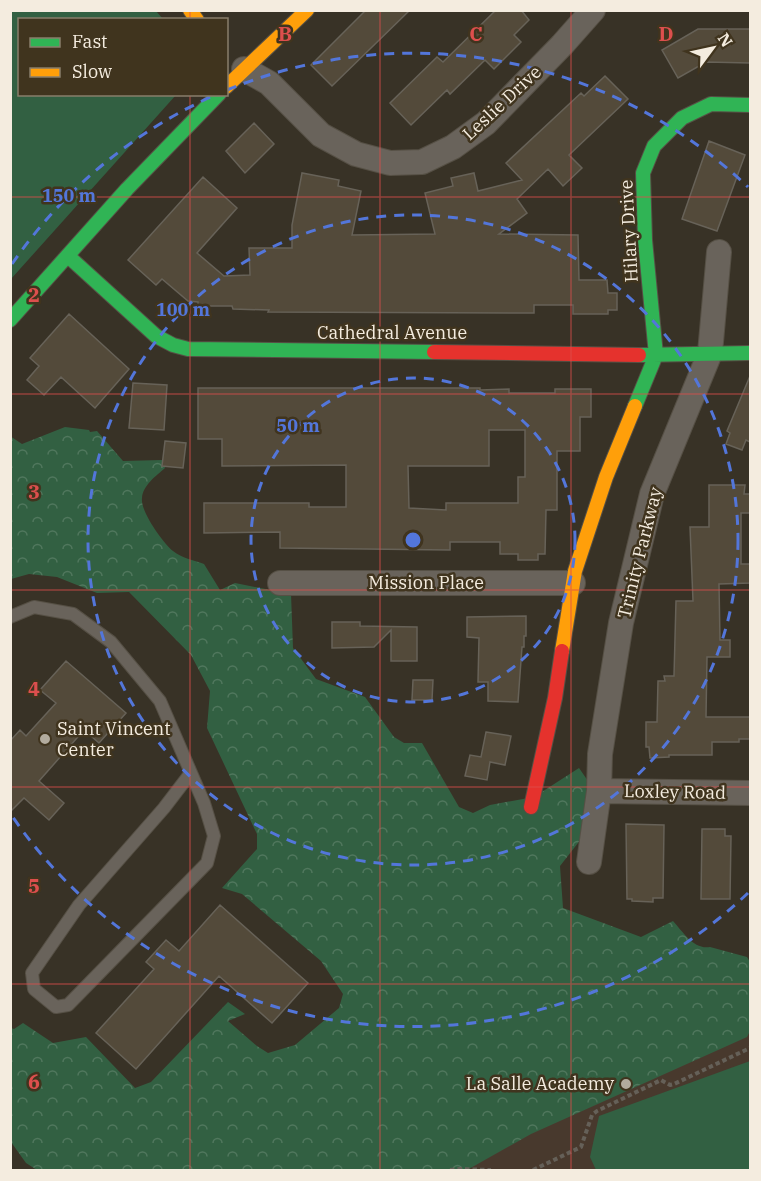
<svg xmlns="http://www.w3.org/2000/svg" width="761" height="1181" viewBox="0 0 761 1181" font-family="'IBM Plex Serif',serif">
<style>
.education{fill:#48392d}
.forest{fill:url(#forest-crowns)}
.green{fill:#326042}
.building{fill:#534a3a;stroke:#676258;stroke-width:1.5;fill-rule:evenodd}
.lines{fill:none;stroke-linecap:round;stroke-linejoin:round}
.lane-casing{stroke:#565045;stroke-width:14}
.street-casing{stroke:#565045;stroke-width:26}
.fast-casing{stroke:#565045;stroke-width:16}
.slow-casing{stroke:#565045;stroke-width:16}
.jam-casing{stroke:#565045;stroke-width:16}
.path{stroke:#656058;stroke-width:4;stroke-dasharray:4.5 3;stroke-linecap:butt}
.lane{stroke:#69635b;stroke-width:12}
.street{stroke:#69635b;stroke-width:24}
.fast{stroke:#30b455;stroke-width:14}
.slow{stroke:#ff9f0a;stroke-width:14}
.jam{stroke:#e5322d;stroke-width:14}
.grid{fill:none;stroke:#dc4f4d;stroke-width:1.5;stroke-opacity:0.55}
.ring{fill:none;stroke:#5376da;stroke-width:3;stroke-dasharray:10 8}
.poi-dot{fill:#b2ab9e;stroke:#40341e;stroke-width:2}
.labels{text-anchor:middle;stroke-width:5;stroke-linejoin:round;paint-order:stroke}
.street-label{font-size:18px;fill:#f4ecdf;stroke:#40341e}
.poi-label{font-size:18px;fill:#f4ecdf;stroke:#40341e;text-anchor:start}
.grid-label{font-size:20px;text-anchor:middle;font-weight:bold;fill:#dc4f4d;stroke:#40341e;stroke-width:5;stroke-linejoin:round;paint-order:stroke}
.centre{fill:#5376da;stroke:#40341e;stroke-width:3}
.ring-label{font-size:18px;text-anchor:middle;font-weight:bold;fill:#5376da;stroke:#40341e;stroke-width:5;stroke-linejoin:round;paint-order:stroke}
</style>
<defs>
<pattern id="forest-crowns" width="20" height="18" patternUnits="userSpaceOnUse" patternTransform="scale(1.5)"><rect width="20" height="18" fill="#326042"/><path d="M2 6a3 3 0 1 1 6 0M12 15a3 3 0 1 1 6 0" fill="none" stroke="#50775d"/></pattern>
</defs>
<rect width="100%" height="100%" fill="#383226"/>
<path class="education" d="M750,971V1170H329Z"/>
<path class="forest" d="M65,427L89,430L90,432L97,431L123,461L162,460L165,468C156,476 143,485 142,498C140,511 163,543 173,551C182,558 193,560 204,564L220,590L235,583L291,594L293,648L316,679L365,697L394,737L404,743H422L459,807L473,813L490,805L534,797L579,768L588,781L585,834L560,866L563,908L641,937L673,921C683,932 694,950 710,947L747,957L750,962V1031L747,1037L531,1134L467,1170H37L26,1163L11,1142V1028L14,1029L23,1023L53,1043L86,1037L135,1088L151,1082L228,1002L245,1014L228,1021L257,1046L268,1053L295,1045L339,1008L343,994L321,961L242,894L222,888L257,849V834L207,728L210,691L191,655L129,592L97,593L57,577L29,574L11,579L10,436L22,444Z"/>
<path class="green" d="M11,10L156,11L163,19L20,20V94L176,95L11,279Z
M750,1061V1170H596L590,1157L599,1116Z"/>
<path class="building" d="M366,10H410L332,86L311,65Z
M496,10H521L529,20L514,35L521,42L494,69L485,60L450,94L447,90L411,125L390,103L437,57L443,62Z
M698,29H750V63L706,62L678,78L662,50Z
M605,76L628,99L569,155L582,168L563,186L548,169L517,199L527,213L499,234L578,235L579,280H607L608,293H617V310H608V314H573V305H534V313L268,312L269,310L233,309L232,306H198V302L188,301L162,279L156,285L128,260L203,177L237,208L197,253L224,276L250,275L249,248H292V225L302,173L339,180L338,186L361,191L352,235L435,234L425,193L453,186L451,178L474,173L478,191L522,180L506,163L581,93L584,96Z
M254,123L274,144L245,173L226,151Z
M709,141L745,155L717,231L682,219Z
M69,314L129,369L95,408L61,377L44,395L27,380L39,366L30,358Z
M750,376V442L746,440L742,450L726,444L730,433L727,431Z
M133,383L167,385L164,430L129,428Z
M198,388H480V390L509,389V393H555V389H591V417H580V451H557V510H546L545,554H538V560H518V554H500V542H450V550L280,548V532L204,533V503H309V507H346V465L222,466V439H198ZM489,430H525V477H518V503H446V510L409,508L408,466H489Z
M165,441L186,443L183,468L162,466Z
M709,485H745L744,494H750V513H741V564H750V583L719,584L720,640H730V657H707L706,717H750V739H739V742H712V755H669V757L650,758L649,747H646V722H657L658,681H665L664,676H674L676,601H693L690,527H709Z
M526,616V636H524V647H522L518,702L488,701V682H478L479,638L467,637V617Z
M332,622H360V626L417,627V661H391V630L374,647L332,648Z
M66,661L126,713L99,743L84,730L39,781L64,803L49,820L24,798L10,812V741L20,730L26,736L56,703L40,690Z
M413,680H433L432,700H412Z
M486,732L511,736L505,765L490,762L487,780L465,776L470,755L481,757Z
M626,824L664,825L663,898H653V902L632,901V899H627Z
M702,829H725V836H731L730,899H701Z
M220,905L308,983L272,1023L219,976L136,1069L96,1033L154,969L146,962L166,940L179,951Z"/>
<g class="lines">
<defs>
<path id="lane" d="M10,617L34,607L73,614L111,642L160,701L204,803L214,836L207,863L68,1005L56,1007L34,989L32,973L79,905L164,808L190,774"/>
<path id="street" d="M244,69L269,83L321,135L356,154L390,163L422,162L453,147L486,123L562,45L593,10
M280,583H573
M599,791L750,793
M589,862L599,791L600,754L621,623L652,494L710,353L719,252"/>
<path id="fast" d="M68,256L156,336L173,345L188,349L434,352
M10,320L127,189L219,94
M639,355L750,353
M635,406L656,355L645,240L643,173L654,146L682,118L711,104L750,105"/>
<path id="slow" d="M190,10L197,20
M226,87L307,10
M562,651L575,571L606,477L635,406"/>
<path id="jam" d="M434,352L639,355
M531,807L555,698L562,651"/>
</defs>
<use href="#lane" class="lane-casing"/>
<use href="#street" class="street-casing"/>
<use href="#fast" class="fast-casing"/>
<use href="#slow" class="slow-casing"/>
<use href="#jam" class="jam-casing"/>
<path class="path" d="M450,1170L460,1169L491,1170
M533,1170L581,1147L592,1115L597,1111L661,1080L670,1085L674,1084L750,1048"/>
<use href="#lane" class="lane"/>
<use href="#street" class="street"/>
<use href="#fast" class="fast"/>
<use href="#slow" class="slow"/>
<use href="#jam" class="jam"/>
</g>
<path class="grid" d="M190,10V20M380,10V1170M571,10V1170M190,94V1170M10,197H750M10,394H750M10,590H750M10,787H750M10,984H750"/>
<g class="ring">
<circle cx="413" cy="540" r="162"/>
<circle cx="413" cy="540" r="325"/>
<path d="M748 893A487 487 0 0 1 12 816M12 264A487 487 0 0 1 215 95M227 90A487 487 0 0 1 748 187"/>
</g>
<g class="poi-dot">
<circle cx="45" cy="739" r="6"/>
<circle cx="626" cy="1084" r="6"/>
</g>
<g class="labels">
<g class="street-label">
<text transform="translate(502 103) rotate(-43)" y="6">Leslie Drive</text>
<text transform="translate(629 231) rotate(-93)" y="6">Hilary Drive</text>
<text x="392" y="339">Cathedral Avenue</text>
<text transform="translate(640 553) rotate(-76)" y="6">Trinity Parkway</text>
<text x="426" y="589">Mission Place</text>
<text transform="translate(675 792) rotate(1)" y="6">Loxley Road</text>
</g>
<g class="poi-label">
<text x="57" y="735">Saint Vincent<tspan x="57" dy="21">Center</tspan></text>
<text x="614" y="1090" text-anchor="end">La Salle Academy</text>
</g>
</g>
<g class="grid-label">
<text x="285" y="41">B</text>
<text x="476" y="41">C</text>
<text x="666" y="41">D</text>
<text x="34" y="302">2</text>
<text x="34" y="499">3</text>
<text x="34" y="696">4</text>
<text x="34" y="893">5</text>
<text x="34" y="1089">6</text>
</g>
<circle cx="413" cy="540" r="9" class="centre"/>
<g class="ring-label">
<text x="69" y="202">150 m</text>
<text x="183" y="316">100 m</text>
<text x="298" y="432">50 m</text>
</g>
<rect width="761" height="1181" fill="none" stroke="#f4ecdf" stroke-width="24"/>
<rect x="18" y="18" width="210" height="78" fill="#40341e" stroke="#887e6b" stroke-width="1.5"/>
<rect x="30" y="38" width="30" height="9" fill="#30b455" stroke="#887e6b" stroke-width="1.5"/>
<text x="72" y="48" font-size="18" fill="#f4ecdf">Fast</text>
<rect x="30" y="68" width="30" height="9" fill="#ff9f0a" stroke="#887e6b" stroke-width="1.5"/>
<text x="72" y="78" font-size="18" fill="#f4ecdf">Slow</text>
<g transform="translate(713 48) rotate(57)" stroke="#40341e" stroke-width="4.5" paint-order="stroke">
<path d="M0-4.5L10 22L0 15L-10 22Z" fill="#f4ecdf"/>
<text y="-9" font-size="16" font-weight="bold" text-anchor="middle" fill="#f4ecdf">N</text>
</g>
</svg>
